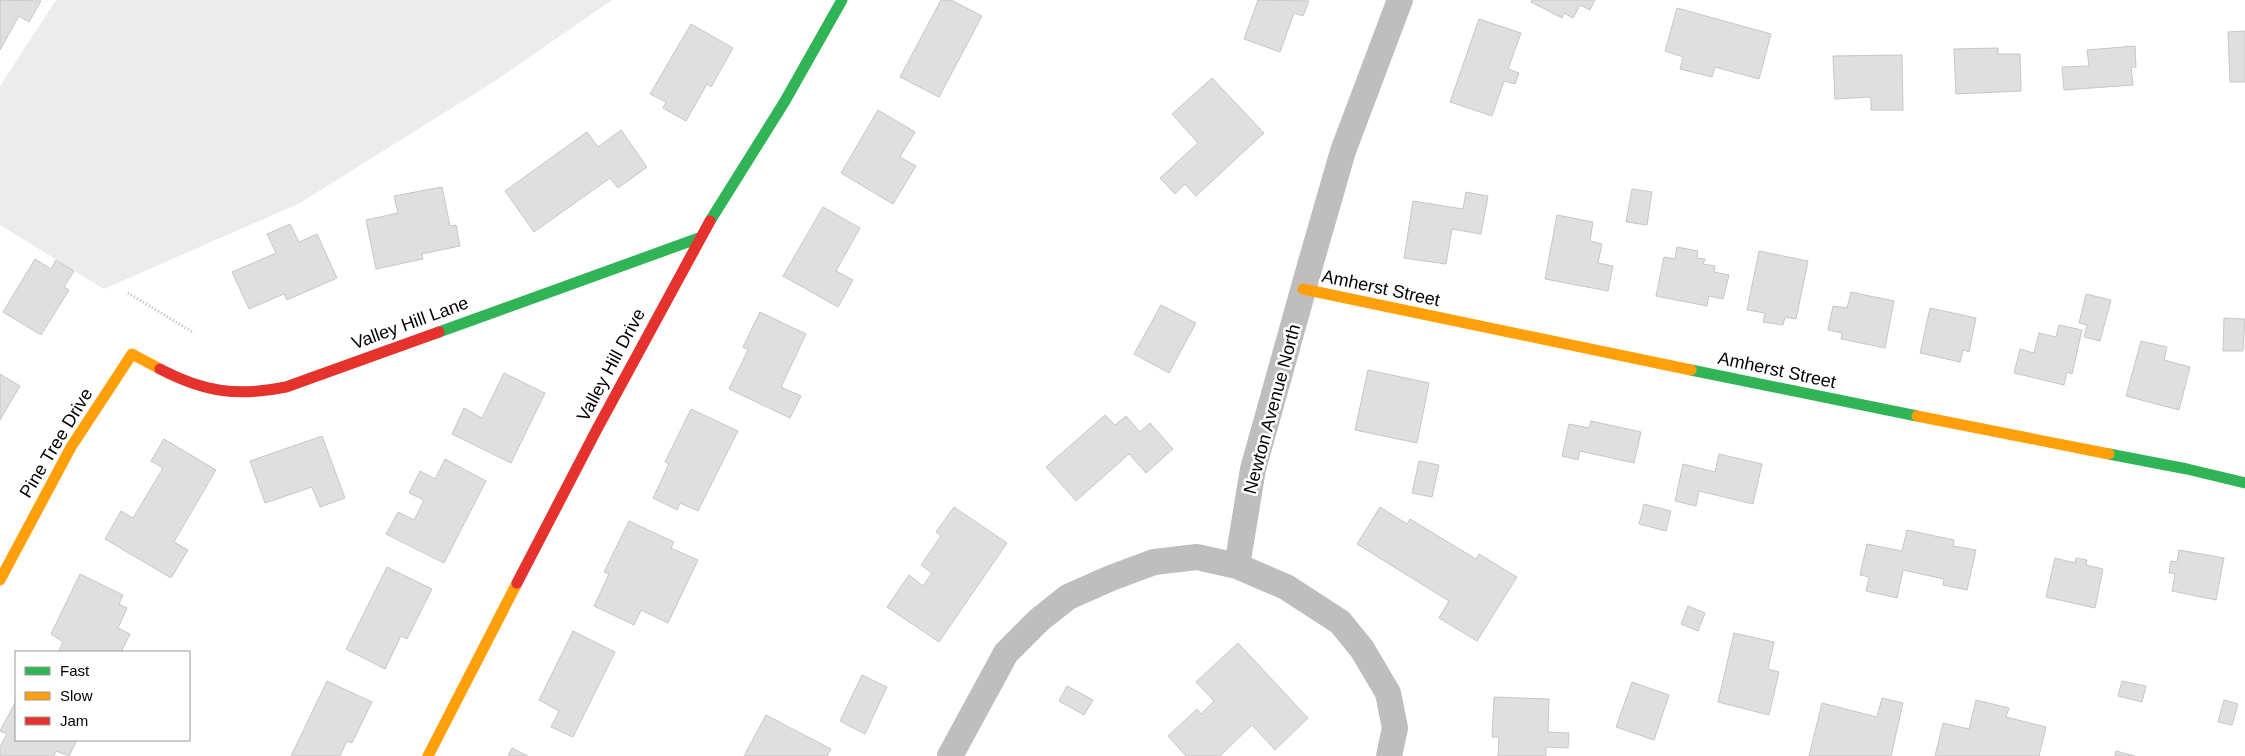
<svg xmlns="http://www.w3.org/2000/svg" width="2245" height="756" viewBox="0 0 2245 756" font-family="Helvetica,sans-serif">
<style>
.green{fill:#ececec}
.building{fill:#dfdfdf;stroke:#c7c7c7}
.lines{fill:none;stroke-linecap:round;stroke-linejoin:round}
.path{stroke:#b9b9b9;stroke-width:3;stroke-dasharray:1 2.5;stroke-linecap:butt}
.street{stroke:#bebebe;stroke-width:26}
.fast{stroke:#30b455;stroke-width:11}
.slow{stroke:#ff9f0a;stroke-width:11}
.jam{stroke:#e5322d;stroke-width:11}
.labels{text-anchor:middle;stroke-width:5;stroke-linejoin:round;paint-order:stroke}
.street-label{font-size:18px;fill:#000;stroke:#fff}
</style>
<rect width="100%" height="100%" fill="#fff"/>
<path class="green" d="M56,0H612L495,81L300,203L104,289L0,225V86Z"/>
<path class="building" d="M0,0L41,1L29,22L19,16L0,50Z
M941,0H951L982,16L939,97L900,77Z
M1258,0L1309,1L1303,16L1294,13L1280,52L1244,39Z
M1532,0H1595L1590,10L1580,5L1573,18L1564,13L1562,18L1531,2Z
M1677,8L1771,34L1759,79L1715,67L1712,77L1680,69L1683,57L1665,51Z
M1479,19L1521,33L1508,69L1519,73L1515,84L1504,81L1492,116L1450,102Z
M691,24L733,48L711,87L707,84L686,121L663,108L666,102L650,94Z
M2245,31V82H2230L2228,32Z
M2135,46L2136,67H2131L2133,85L2064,90L2062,67L2089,66L2087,50Z
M1998,48V54H2020L2021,91L1956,94L1954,49Z
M1902,55L1903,110H1871V97L1835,99L1833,56Z
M1212,78L1264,133L1196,196L1185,184L1175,194L1160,178L1198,143L1172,114Z
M878,110L915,132L900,157L916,166L893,204L841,173Z
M621,130L647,167L618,188L610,178L534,232L505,191L587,132L598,147Z
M442,187L450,226L456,225L460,246L422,254L423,259L376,269L366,220L398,213L394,196Z
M1632,189L1652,192L1647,225L1626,222Z
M1466,192L1488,196L1481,234L1452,229L1446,264L1404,258L1413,201L1463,209Z
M823,207L860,228L836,271L853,280L838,307L783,276Z
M1557,215L1593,222L1590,241L1602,244L1598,263L1613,266L1608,291L1545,279Z
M290,224L299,242L317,234L337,278L287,300L284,294L249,309L232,272L276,253L267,234Z
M1677,247L1698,251L1697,258L1705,259L1703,264L1715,266L1714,272L1729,275L1723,299L1709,296L1707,306L1656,296L1664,257L1675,259Z
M1759,251L1808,261L1796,319L1785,317L1783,325L1763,322L1765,313L1747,310Z
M35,259L51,269L56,260L74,271L64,287L69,290L41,335L3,312Z
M1851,292L1894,301L1885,348L1841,339L1842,333L1828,330L1833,306L1847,308Z
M2086,294L2111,300L2100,341L2084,337L2087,325L2079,323Z
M1161,305L1196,323L1169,373L1134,354Z
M1930,308L1976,318L1969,352L1963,350L1960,362L1920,353Z
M760,312L806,334L781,387L801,396L790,418L729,389L748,350L743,347Z
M2224,318L2245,319L2243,351H2223Z
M2059,325L2082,330L2072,374L2067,372L2064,385L2014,373L2020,349L2034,353L2039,333L2056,337Z
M2141,341L2167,347L2164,360L2190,367L2179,410L2126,396Z
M1368,370L1429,383L1417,443L1355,430Z
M504,373L545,393L511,463L452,434L464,408L482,418Z
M0,374L20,386L0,420Z
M691,409L738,431L698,511L680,503L677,510L653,498L669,464L665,462Z
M1105,415L1115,425L1126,416L1140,432L1150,423L1173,449L1146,473L1129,454L1076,501L1046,467Z
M1591,421L1641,432L1634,463L1580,451L1578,460L1562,456L1569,424L1589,428Z
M322,436L345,498L320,507L312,487L265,503L250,461Z
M164,439L216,470L174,542L188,550L171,578L105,539L121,511L133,518L163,468L151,461Z
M1719,454L1762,464L1753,504L1699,491L1696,506L1675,501L1683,464L1715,472Z
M445,459L486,481L444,563L386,534L398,512L414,520L424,500L409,493L420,471L435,479Z
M1419,461L1439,465L1432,497L1412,493Z
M1644,504L1671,511L1666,531L1639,524Z
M954,507L1007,543L939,642L887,607L909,575L923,586L932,573L921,565L941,536L936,532Z
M1380,507L1407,524L1410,519L1476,559L1479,554L1517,577L1477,641L1439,618L1449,601L1357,544Z
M629,521L674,542L671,548L698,560L668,623L641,610L634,625L594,606L609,574L604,572Z
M1907,530L1954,540L1953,546L1976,550L1967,590L1943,585L1944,579L1903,570L1897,598L1866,591L1869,577L1860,575L1867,544L1902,551Z
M2179,550L2224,558L2216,600L2172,591L2175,574L2169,573L2171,561L2177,562Z
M2055,558L2075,563L2076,558L2087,560L2086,565L2103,569L2095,608L2046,597Z
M387,567L432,589L407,639L401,636L385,669L346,649Z
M80,574L123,595L119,604L127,608L118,628L130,634L121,652H58L63,642L51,634Z
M1688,606L1705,613L1698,631L1681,624Z
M573,631L615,652L573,737L551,727L559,711L539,700Z
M1734,633L1774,642L1768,669L1779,672L1769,715L1718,702Z
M1238,643L1308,718L1275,750L1252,725L1220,756H1186L1168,736L1197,709L1201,714L1214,701L1196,682Z
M862,675L887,687L865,734L840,721Z
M327,681L372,702L352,743L347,741L340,756H291Z
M2122,681L2146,686L2142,702L2118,696Z
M1632,682L1669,695L1654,740L1616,727Z
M1067,686L1093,700L1084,715L1059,701Z
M1494,697L1549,699L1548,732L1569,733L1568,748L1546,747V756H1498L1499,737H1492Z
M1882,698L1903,703L1891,756H1809L1822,703L1877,717Z
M1976,700L2009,708L2006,717L2046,727L2039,756H1935L1943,723L1969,729Z
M2224,700L2238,704L2232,725L2218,722Z
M16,701V740H77L69,756L56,751L54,756H0V747L7,734L0,731Z
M766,715L831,749L827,756H744Z
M512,748L528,756H508Z
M2116,751L2135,756H2115Z"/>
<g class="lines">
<path class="path" d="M128,293L194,333"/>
<path class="street" d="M950,756L1006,653L1039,620L1068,597L1111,578L1154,562L1197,557L1237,566
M1389,756L1395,728L1388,693L1362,649L1340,622L1286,587L1237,566L1253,469L1309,269L1343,151L1400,0"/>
<path class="fast" d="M710,221L785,101L842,0
M439,332L699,238
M1691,370L1917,416
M2109,454L2187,469L2245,483"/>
<path class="slow" d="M1303,289L1691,370
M1917,416L2109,454
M0,580L71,447L132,354L160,369
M428,756L517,583"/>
<path class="jam" d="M160,369C204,392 237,397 286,387L439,332
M517,583L597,429L710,221"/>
</g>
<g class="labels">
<g class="street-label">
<text transform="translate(1381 288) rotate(12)" y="6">Amherst Street</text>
<text transform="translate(410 323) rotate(-20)" y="6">Valley Hill Lane</text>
<text transform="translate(611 365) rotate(-62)" y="6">Valley Hill Drive</text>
<text transform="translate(1777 370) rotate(12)" y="6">Amherst Street</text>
<text transform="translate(1272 409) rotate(-75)" y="6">Newton Avenue North</text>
<text transform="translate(56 443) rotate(-59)" y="6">Pine Tree Drive</text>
</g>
</g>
<rect x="15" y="651" width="175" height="90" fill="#ffffff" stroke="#999999"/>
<rect x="25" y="667" width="25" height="8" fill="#30b455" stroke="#999999"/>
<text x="60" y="676" font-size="15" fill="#000000">Fast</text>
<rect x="25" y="692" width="25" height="8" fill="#ff9f0a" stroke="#999999"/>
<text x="60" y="701" font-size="15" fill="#000000">Slow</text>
<rect x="25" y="717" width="25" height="8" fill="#e5322d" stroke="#999999"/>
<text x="60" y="726" font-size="15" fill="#000000">Jam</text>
</svg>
